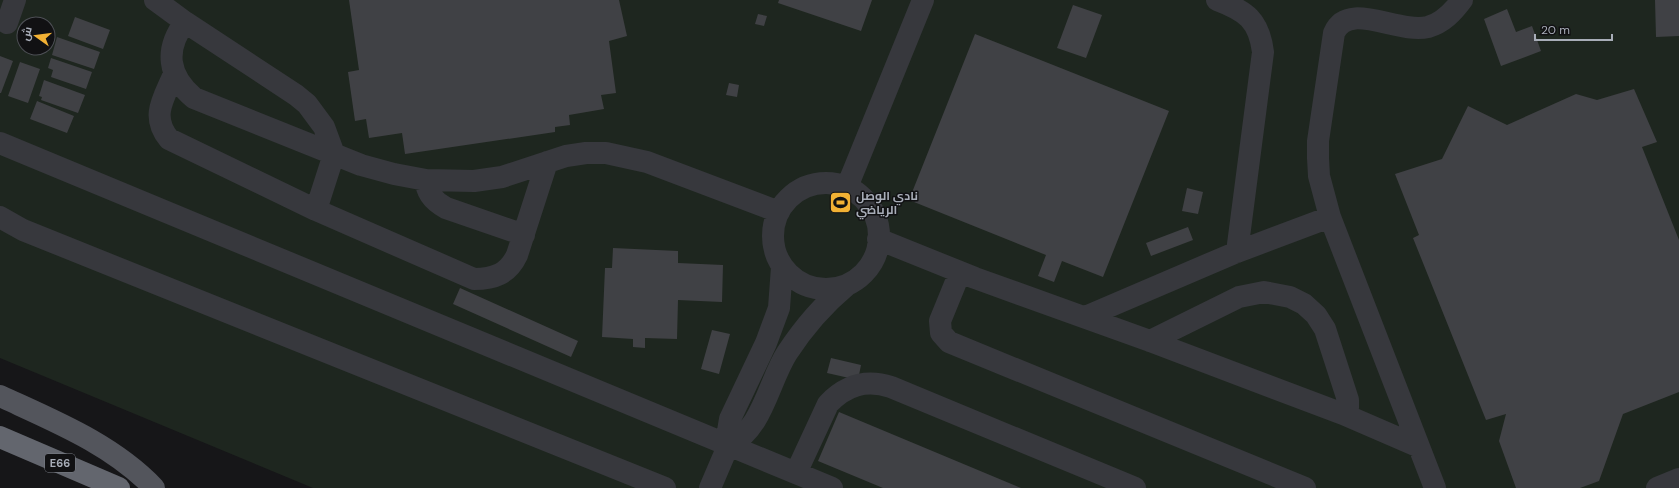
<svg xmlns="http://www.w3.org/2000/svg" width="1679" height="488" viewBox="0 0 1679 488" font-family="'DM Sans',Cairo,sans-serif">
<style>
.green{fill:#1e261f;fill-rule:evenodd}
.building{fill:#404145}
.lines{fill:none;stroke-linecap:round;stroke-linejoin:round}
.minor{stroke:#37383d;stroke-width:22}
.major{stroke:#53555c;stroke-width:22}
.highway{stroke:#63666e;stroke-width:22}
.labels{text-anchor:middle;stroke-width:3;stroke-linejoin:round;paint-order:stroke}
.shield{fill:#111113;stroke:#7b7e86;stroke-width:1}
.shield-label{font-size:11px;font-weight:bold;fill:#a8adb8}
.poi-label{font-size:12px;font-weight:bold;fill:#a8adb8;stroke:#111113;text-anchor:start}
</style>
<rect width="100%" height="100%" fill="#161618"/>
<path class="green" d="M0,0H1679V488H313L0,358ZM24,24H48V48H24Z"/>
<path class="building" d="M349,0H619L627,36L609,41L616,93L601,95L604,109L569,115L570,125L555,127V132L405,154L402,133L369,138L366,119L355,121L348,72L359,70Z
M779,0H872L861,31L778,3Z
M1655,0H1679V36L1656,37Z
M1073,5L1102,15L1086,58L1057,48Z
M1507,9L1516,32L1532,26L1541,51L1501,66L1484,19Z
M758,14L767,16L764,26L755,24Z
M75,17L110,30L103,49L68,36Z
M975,34L1169,111L1103,277L1062,261L1054,282L1038,276L1046,255L909,200Z
M57,37L100,52L94,69L52,55Z
M0,56L13,61L1,93H0Z
M51,58L92,72L86,89L51,77L53,70L48,68Z
M20,62L40,69L28,103L8,96Z
M44,80L85,95L78,113L41,100L42,97L39,96Z
M729,83L739,85L737,97L726,95Z
M1634,89L1657,142L1642,147L1679,240V392L1623,414L1599,481L1580,488H1516L1499,441L1506,414L1486,420L1413,238L1419,235L1395,174L1442,159L1468,106L1507,125L1576,94L1597,100Z
M37,101L74,116L67,133L30,119Z
M1187,188L1203,192L1198,214L1182,211Z
M1188,227L1193,240L1151,256L1146,243Z
M613,248L678,251V263L723,265L722,302L678,300L677,339L645,338V348L633,347V339L602,337L605,268H612Z
M460,288L578,341L571,357L453,304Z
M712,330L730,334L719,374L701,369Z
M831,358L861,365L858,380L827,373Z
M839,412L1021,488H883L818,461Z"/>
<g class="lines">
<path class="minor" d="M155,0L185,22L296,95L307,104L324,127L334,154L316,210
M1217,0C1246,11 1259,20 1263,52L1237,252
M185,22C164,50 168,76 194,98L361,165L394,174L426,180L474,181L502,177L566,156L586,153H606L647,162L779,212
M7,23L15,0
M174,74C164,98 150,116 169,139L316,210L474,279C494,279 508,274 517,255L547,162
M0,143L832,488
M426,180C426,193 435,202 446,208L524,235
M773 236a53 53 0 1 1 106 0a53 53 0 1 1-106 0Z
M847,187L923,0
M0,217L23,230L665,488
M878,239L975,278L1150,341L1343,414L1348,408V400L1325,329L1316,315L1304,304L1290,297L1264,292L1239,297L1150,341
M960,272L940,321L941,333L949,342L1305,488
M1085,317L1237,252L1330,217
M1343,414L1417,446
M728,446C763,429 768,383 787,353C804,327 823,305 847,285
M796,473L828,404C846,385 866,379 891,387L1135,488
M710,488L728,446L727,437L730,419L766,343L779,308L782,267
M1435,488L1330,217L1319,176L1318,158V141L1334,33C1348,0 1397,34 1428,27C1443,23 1453,12 1462,0
M1657,488L1679,479"/>
<path class="major" d="M0,396C54,421 112,444 154,488"/>
<path class="highway" d="M0,437L119,488"/>
</g>
<defs>
<symbol id="stadium-square" viewBox="-11 -11 22 22"><rect x="-9" y="-9" width="18" height="18" rx="4" fill="#f2b134" stroke="#111113"/><path d="M0-5a6.5 5 0 1 0 0 10a6.5 5 0 1 0 0-10ZM-3.5-1.8h7v3.6h-7Z" fill="#111"/></symbol>
</defs>
<g fill-rule="evenodd">
<use href="#stadium-square" x="828" y="190" width="25" height="25"/>
</g>
<g class="labels">
<rect class="shield" x="45" y="454" width="30" height="18" rx="3"/>
<g class="shield-label">
<text x="60" y="467">E66</text>
</g>
<g class="poi-label">
<text x="856" y="200">نادي الوصل<tspan x="856" dy="14">الرياضي</tspan></text>
</g>
</g>
<g transform="translate(36 36) rotate(284)"><circle r="19" fill="#111113" stroke="#4d4f55"/>
<path d="M0-3L7 15L0 10L-7 15Z" fill="#f2b134"/>
<text y="-6" font-size="11" font-weight="bold" text-anchor="middle" fill="#a8adb8">ش</text>
</g>
<path d="M1535 34v6h77v-6" fill="none" stroke="#a8adb8" stroke-width="2"/>
<text x="1541" y="34" font-size="12" fill="#a8adb8" stroke="#111113" stroke-width="3" paint-order="stroke">20 m</text>
</svg>
